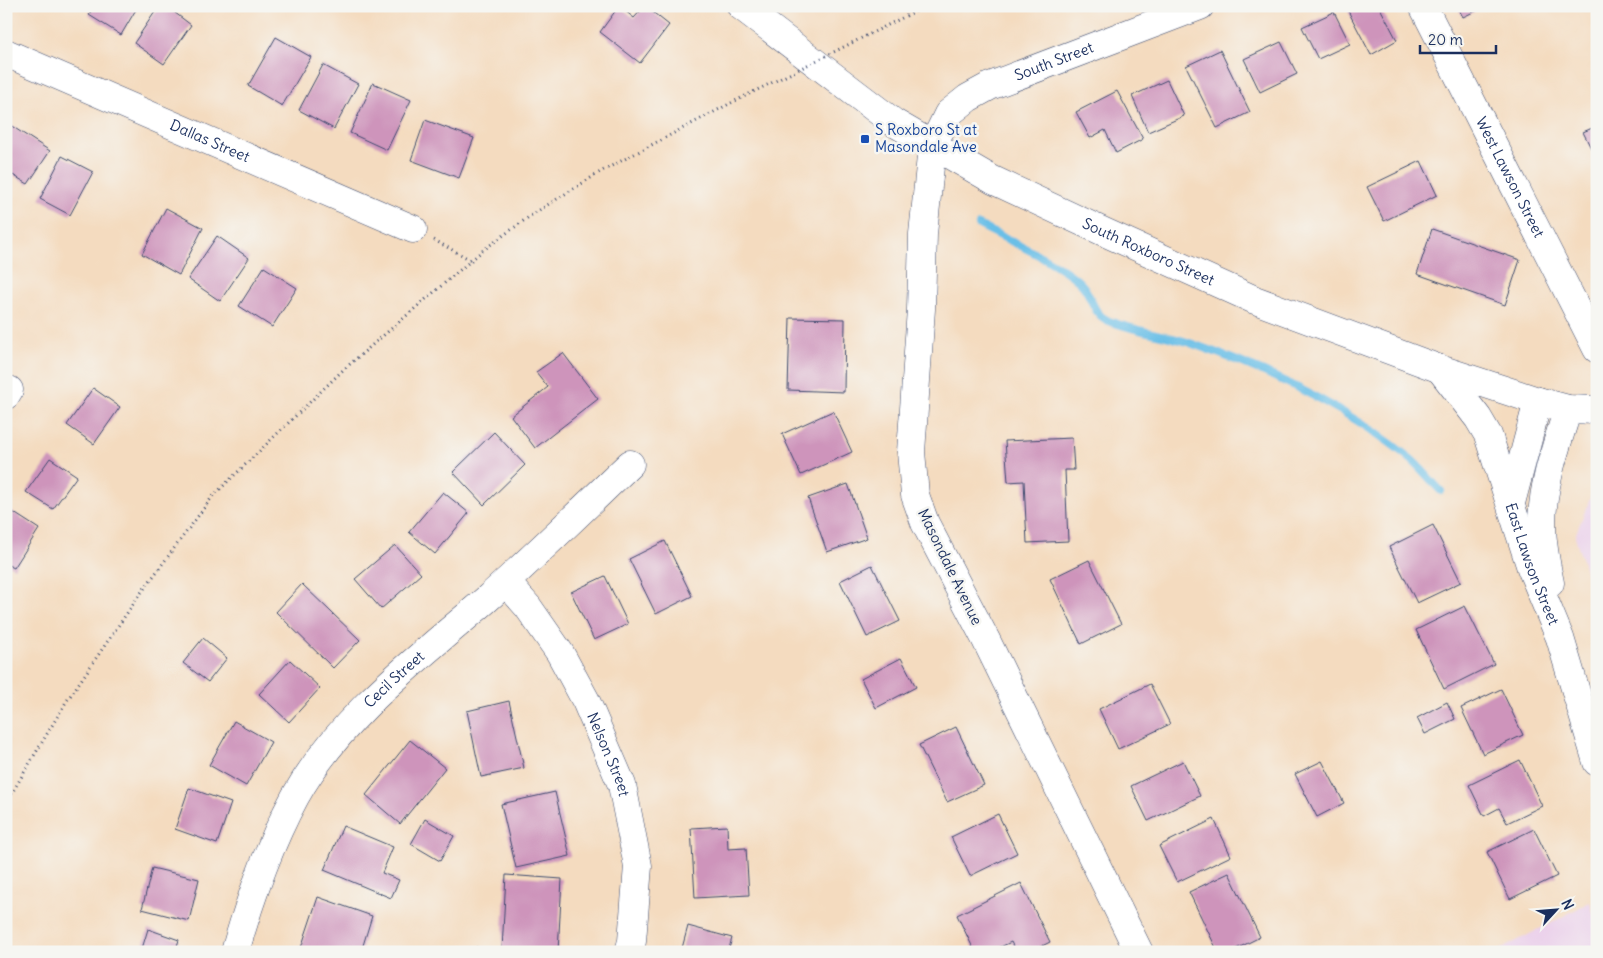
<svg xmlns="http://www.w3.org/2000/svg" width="1603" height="958" viewBox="0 0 1603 958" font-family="Delius,sans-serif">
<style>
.built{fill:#ebd1eb}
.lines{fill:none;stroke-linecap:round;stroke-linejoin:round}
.stream{stroke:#6abfe7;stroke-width:8}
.building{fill:#ce94bb}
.street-casing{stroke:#3c496d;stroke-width:29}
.secondary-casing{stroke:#3c496d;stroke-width:29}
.path{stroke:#3c496d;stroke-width:3;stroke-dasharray:1 4;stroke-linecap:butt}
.street{stroke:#fff;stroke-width:28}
.secondary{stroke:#fff;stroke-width:28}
.path-bridge{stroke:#3c496d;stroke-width:3;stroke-dasharray:1 4;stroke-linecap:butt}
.transit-dot{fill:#1a4fb4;stroke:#f6f6f2;stroke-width:2}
.labels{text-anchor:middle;stroke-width:5;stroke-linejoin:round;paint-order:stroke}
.street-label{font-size:15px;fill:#1b2f5e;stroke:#f6f6f2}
.transit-label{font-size:15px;fill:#164399;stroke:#f6f6f2;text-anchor:start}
</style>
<rect width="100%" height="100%" fill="#f6f6f2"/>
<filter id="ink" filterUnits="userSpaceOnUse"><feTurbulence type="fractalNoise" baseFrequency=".02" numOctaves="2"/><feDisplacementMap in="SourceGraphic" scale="10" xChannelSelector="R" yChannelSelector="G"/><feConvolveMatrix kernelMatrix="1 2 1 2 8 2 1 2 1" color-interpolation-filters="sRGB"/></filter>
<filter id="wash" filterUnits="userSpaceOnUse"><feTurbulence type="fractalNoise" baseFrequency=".0096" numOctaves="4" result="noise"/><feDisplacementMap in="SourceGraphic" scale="20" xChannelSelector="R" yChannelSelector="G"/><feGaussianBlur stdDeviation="1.12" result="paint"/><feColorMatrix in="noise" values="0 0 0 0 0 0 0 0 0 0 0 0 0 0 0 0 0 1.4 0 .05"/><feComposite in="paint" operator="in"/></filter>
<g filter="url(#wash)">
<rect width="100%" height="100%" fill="#f4dbbf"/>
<path class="built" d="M1597,492V611L1575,536L1591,496Z
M1590,902L1597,926V952H1496Z"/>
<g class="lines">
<path class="stream" d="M979,225C1005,239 1066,265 1083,286C1093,298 1092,314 1109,321C1135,331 1163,334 1190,343C1264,369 1345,406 1407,456C1420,466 1430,480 1441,491"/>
</g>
<g id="blocks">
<path class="building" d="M94,6H138L121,35L89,15Z
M159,6H166L191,25L164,64L134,43Z
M619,6L634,18L645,6L669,25L640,63L600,32Z
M1352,6H1379L1397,40L1371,55L1347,9Z
M1457,6H1486L1463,17Z
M1334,12L1350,44L1318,59L1302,27Z
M276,37L311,57L282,106L248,86Z
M1281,42L1297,74L1260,92L1244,59Z
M1220,50L1250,112L1217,128L1186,66Z
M323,65L358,84L334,129L299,110Z
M1167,80L1184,116L1148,132L1132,96Z
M373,83L411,100L387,150L350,133Z
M1117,91L1143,139L1116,153L1105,130L1090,138L1076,112Z
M425,120L474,138L459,178L411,160Z
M10,125L50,151L28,184L6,171V131Z
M1597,126V160L1583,132Z
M62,156L93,172L70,215L40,199Z
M1421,161L1437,195L1384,221L1367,187Z
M166,208L203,228L179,275L142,254Z
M1432,229L1520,260L1505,305L1417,274Z
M217,236L249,258L220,301L188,279Z
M264,267L297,288L272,327L239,306Z
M790,318L845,319L844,392L788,390Z
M563,353L598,399L535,448L511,416L548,387L536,372Z
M93,388L120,407L94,444L67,425Z
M833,411L852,452L801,475L782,434Z
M494,432L525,465L484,505L453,472Z
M1072,438L1074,470H1065L1068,541L1027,543L1024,481L1008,482L1005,441Z
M50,458L77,476L53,509L26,492Z
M848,484L867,538L827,552L808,498Z
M443,492L469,513L435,554L409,532Z
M8,509L39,529L14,568L6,564V512Z
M1433,525L1461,582L1417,603L1389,547Z
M665,541L692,596L656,614L629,559Z
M395,545L421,574L381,609L355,579Z
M1089,560L1121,624L1081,644L1050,579Z
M872,565L900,621L867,637L840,581Z
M605,576L628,624L594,640L571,592Z
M302,584L360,640L333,668L276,612Z
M1465,606L1494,664L1444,689L1416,630Z
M203,638L227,658L208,682L183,663Z
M901,658L916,687L876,708L861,679Z
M290,660L320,688L289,722L259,694Z
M1150,684L1170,724L1118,749L1099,709Z
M1501,689L1523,735L1483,754L1461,708Z
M509,701L524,768L481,777L467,711Z
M1447,702L1455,719L1425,734L1417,718Z
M234,721L271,742L246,786L209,765Z
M956,727L984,785L947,802L919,745Z
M410,740L445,768L400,824L366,795Z
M1520,760L1542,806L1507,823L1499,808L1484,816L1469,785Z
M1183,761L1200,796L1148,821L1131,786Z
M1322,761L1344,803L1317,817L1295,774Z
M189,788L231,803L217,844L175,829Z
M555,792L570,856L516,868L501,804Z
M998,814L1017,853L970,876L951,837Z
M425,819L454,836L440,861L411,844Z
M1214,819L1231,856L1177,882L1159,846Z
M343,826L393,847L382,873L399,880L391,898L324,870Z
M727,826L728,849L746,848L749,895L695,898L691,828Z
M1534,829L1557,876L1510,899L1487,852Z
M152,868L199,879L189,921L142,909Z
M1229,873L1260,937L1230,952H1218L1189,892Z
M506,875L562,879L558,952L502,950Z
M1021,883L1050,942L1030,952H1016L1011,942L990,952H975L957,915Z
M318,897L372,916L361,952H311L301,948Z
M688,926L732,938L728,952H681Z
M148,929L179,940L175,952H141Z
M476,947L490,951V952H474Z"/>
</g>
</g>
<g filter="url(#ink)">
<use href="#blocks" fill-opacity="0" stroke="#3c496d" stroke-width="1"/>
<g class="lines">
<defs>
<g id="street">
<path id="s1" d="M1423,6L1597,349"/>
<path id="s2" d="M6,53L413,229"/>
<path d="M6,395L9,390"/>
<path id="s3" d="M506,582L528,607L560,653L586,701L622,785L638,866L632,941L629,952"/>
<path id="s4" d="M235,952C250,899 269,845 295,797C340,716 419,658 487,599C536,555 583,509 630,464"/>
<path id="s5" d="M1139,952L986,640L925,523L915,495L911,452L921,309L923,234L932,147L948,114L968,98L990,86L1200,6"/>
</g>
<g id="secondary">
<path id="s6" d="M741,6L893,122L993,180L1104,232L1255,300L1440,369L1538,401L1568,409L1597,410"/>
<path id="s7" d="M1440,369L1478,418L1488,435L1531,568L1560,638L1597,762"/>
<path d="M1511,503L1538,401"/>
<path d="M1550,583C1546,564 1542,544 1542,525C1542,485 1556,447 1568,409"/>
</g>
</defs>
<use href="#street" class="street-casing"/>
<use href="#secondary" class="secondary-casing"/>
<path class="path" d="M906,16L925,6
M434,240L471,260
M6,803L66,702L138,597L213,496L343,370L482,251L533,214L602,171L731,103"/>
<use href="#street" class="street"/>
<use href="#secondary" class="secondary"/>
<path class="path-bridge" d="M731,103L906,16"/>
</g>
</g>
<rect class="transit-dot" x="860" y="134" width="10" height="10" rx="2.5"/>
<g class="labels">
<g class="street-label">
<text dy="5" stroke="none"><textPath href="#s5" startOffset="1014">South Street</textPath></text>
<text dy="5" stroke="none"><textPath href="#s2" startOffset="222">Dallas Street</textPath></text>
<text dy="5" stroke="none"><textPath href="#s1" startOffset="192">West Lawson Street</textPath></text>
<text dy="5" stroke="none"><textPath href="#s6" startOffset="478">South Roxboro Street</textPath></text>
<text dy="5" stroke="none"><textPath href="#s7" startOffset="218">East Lawson Street</textPath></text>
<text transform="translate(950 567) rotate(64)" y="5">Masondale Avenue</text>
<text dy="5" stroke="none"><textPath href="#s4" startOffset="321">Cecil Street</textPath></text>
<text dy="5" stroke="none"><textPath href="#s3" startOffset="202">Nelson Street</textPath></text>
</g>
<g class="transit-label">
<text x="875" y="135">S Roxboro St at<tspan x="875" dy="17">Masondale Ave</tspan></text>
</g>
</g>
<rect width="1603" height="958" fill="none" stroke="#f6f6f2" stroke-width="25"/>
<g transform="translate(1556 910) rotate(64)" stroke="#f6f6f2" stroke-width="4" paint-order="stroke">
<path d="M0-4L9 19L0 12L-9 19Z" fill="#1b2f5e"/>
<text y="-8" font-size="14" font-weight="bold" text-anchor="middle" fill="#1b2f5e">N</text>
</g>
<path d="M1420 45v8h76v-8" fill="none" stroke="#1b2f5e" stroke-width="2.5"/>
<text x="1428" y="45" font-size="15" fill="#1b2f5e" stroke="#f6f6f2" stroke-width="4" paint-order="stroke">20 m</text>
</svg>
